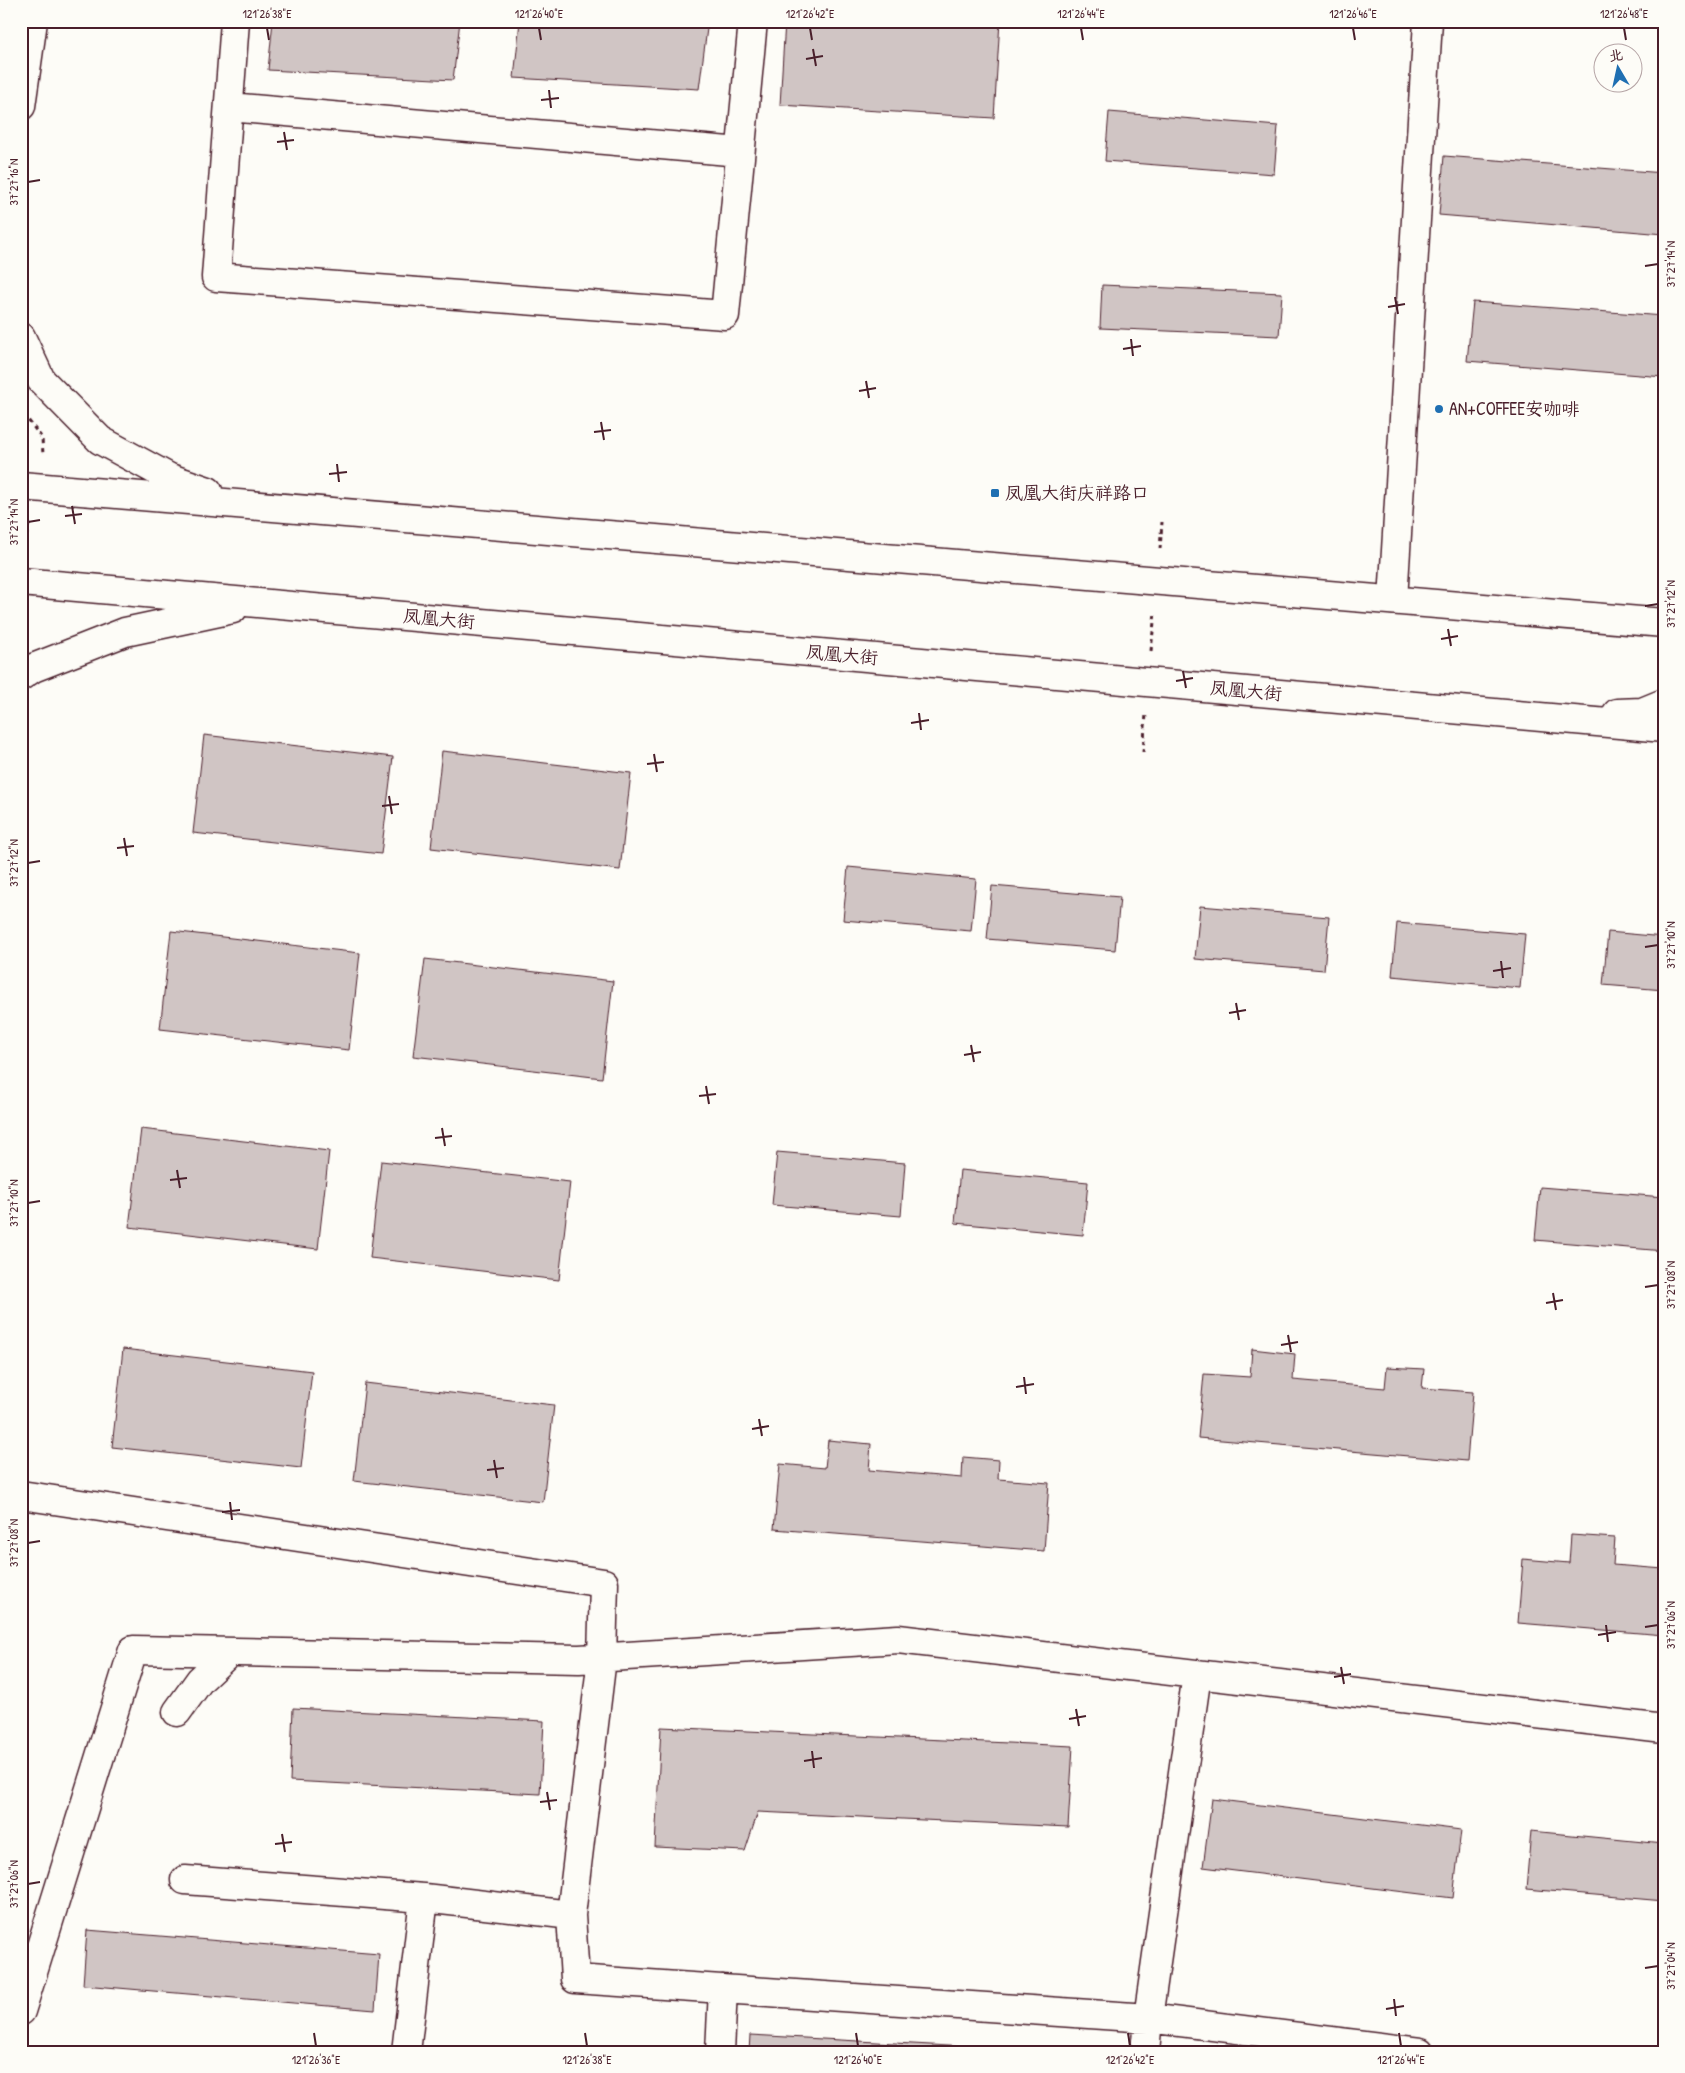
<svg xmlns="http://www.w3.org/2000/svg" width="1685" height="2073" viewBox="0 0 1685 2073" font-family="'Patrick Hand','LXGW WenKai TC',sans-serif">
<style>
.building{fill:#d0c5c4;stroke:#4a1f2b}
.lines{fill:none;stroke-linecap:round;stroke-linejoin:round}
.minor-casing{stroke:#4a1f2b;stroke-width:31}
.major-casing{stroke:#4a1f2b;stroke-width:31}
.path{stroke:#4a1f2b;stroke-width:3;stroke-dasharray:4 4;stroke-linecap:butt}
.minor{stroke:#fdfcf7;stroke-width:28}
.major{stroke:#fdfcf7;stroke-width:28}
.ticks{fill:none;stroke:#4a1f2b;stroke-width:2}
.poi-dot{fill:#1f6fb2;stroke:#fdfcf7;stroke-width:2}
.labels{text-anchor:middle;stroke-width:4;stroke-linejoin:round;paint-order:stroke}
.poi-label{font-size:18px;fill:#4a1f2b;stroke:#fdfcf7;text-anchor:start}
.street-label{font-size:18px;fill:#4a1f2b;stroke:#fdfcf7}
.neatline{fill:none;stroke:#4a1f2b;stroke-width:2}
.ticks-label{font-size:12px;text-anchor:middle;fill:#4a1f2b}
</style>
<rect width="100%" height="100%" fill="#fdfcf7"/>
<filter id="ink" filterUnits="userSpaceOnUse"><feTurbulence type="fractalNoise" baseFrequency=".02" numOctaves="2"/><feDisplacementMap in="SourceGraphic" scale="10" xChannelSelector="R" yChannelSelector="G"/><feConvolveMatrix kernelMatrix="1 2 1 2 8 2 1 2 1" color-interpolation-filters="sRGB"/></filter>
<g filter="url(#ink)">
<path class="building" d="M273,21H460L453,80L268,70Z
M520,21H708L699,89L514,78Z
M785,21H1000L994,118L780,105Z
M1109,112L1278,126L1274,174L1105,161Z
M1444,156L1664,173V234L1439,215Z
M1102,285L1282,293L1279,336L1100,328Z
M1473,302L1664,316V377L1467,361Z
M204,735L393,757L381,854L193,833Z
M442,751L631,773L620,870L431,848Z
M848,867L976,879L971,931L843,920Z
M992,886L1120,897L1115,950L987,939Z
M1200,906L1329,917L1324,970L1195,959Z
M1397,923L1525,934L1520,988L1392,976Z
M171,931L360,953L349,1050L160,1029Z
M1608,932L1664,937V990L1603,985Z
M425,959L613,981L602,1078L413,1056Z
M141,1129L329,1151L318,1249L129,1227Z
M777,1152L905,1163L901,1216L772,1205Z
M381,1161L570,1182L559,1280L370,1258Z
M960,1170L1088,1182L1083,1235L955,1223Z
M1540,1187L1664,1197V1251L1535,1240Z
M123,1349L312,1371L301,1468L112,1447Z
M1252,1349L1295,1354L1293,1380L1385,1388L1387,1367L1424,1369L1422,1388L1473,1392L1467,1461L1198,1438L1204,1374L1250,1377Z
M365,1383L554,1405L543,1502L354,1481Z
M828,1440L871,1444L869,1470L962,1478L963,1457L999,1460L998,1479L1049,1483L1044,1551L774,1529L780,1464L825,1468Z
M1571,1535L1615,1538L1613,1565L1664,1569V1635L1518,1623L1523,1559L1569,1563Z
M293,1708L544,1721L540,1794L290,1781Z
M661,1727L1073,1746L1068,1827L758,1812L745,1851L655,1847Z
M1212,1799L1461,1830L1453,1898L1203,1867Z
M1531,1831L1664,1844V1901L1526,1889Z
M87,1930L379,1954L375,2010L83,1985Z
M750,2035L1021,2050V2052H749Z"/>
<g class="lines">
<defs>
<path id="minor" d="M235,21L216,277L725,315L753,21
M21,106L33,21
M229,107L740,152
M1393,600L1428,21
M21,1495L604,1583L602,1658L571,1915
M177,1712L200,1680L230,1652
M185,1880L424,1898
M21,2011L133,1650L579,1659L898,1639L1664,1729
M406,2052L424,1898L571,1915L575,1979L1148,2018L1420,2052
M720,2052L723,1989
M1145,2052L1148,2018L1197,1674"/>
<path id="major" d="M21,337L41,380L100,440L170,478L208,491
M21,486L1664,623
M21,582L1664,728
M21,676L33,668L125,632L233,609
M1617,713L1642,712L1664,703"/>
</defs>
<use href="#minor" class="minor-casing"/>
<use href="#major" class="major-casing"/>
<path class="path" d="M21,419L28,420L42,438L43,455
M1160,549L1162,522
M23,550L30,520
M1151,651L1155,612
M1143,752L1146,714"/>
<use href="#minor" class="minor"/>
<use href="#major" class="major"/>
</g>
</g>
<path class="ticks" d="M267,28L269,40M539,28L541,40M810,28L812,40M1081,28L1083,40M1353,28L1355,40M1624,28L1626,40M813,49L816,66M806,59L823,56M549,90L551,108M541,100L559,98M284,132L287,150M277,142L294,140M28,182L40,180M1645,266L1658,264M1395,297L1398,314M1388,307L1405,304M1131,339L1133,356M1123,349L1141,346M866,381L869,398M859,391L876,388M601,422L604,440M594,432L611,430M337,464L339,482M329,474L347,472M72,506L75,524M65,516L82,514M28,522L40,520M1645,606L1658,604M1448,629L1451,646M1441,639L1458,636M1183,671L1186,688M1176,681L1193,678M919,713L921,730M911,723L929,720M654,754L657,772M647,764L664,762M389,796L392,814M382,806L399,804M124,838L127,856M117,848L134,846M28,863L40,861M1645,947L1658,945M1501,961L1503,978M1493,971L1511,968M1236,1003L1239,1020M1229,1013L1246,1010M971,1045L974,1062M964,1055L981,1052M706,1086L709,1104M699,1096L716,1094M442,1128L445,1146M435,1138L452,1136M177,1170L180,1188M170,1180L187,1178M28,1203L40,1201M1645,1287L1658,1285M1553,1293L1556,1310M1546,1303L1563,1300M1288,1335L1291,1352M1281,1345L1298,1342M1024,1377L1026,1394M1016,1387L1034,1384M759,1419L762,1436M752,1429L769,1426M494,1460L497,1478M487,1470L504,1468M230,1502L232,1520M222,1512L240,1510M28,1543L40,1541M1606,1625L1608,1642M1645,1627L1658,1625M1598,1635L1616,1632M1341,1667L1344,1684M1334,1677L1351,1674M1076,1709L1079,1726M1069,1719L1086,1716M812,1751L814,1768M804,1761L822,1758M547,1792L550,1810M540,1802L557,1800M282,1834L285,1852M275,1844L292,1842M28,1884L40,1882M1645,1968L1658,1966M1394,1999L1396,2016M1386,2009L1404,2006M314,2033L316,2046M585,2033L587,2046M856,2033L858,2046M1128,2033L1130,2046M1399,2033L1401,2046"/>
<g class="poi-dot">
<circle cx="1439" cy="409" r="5"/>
<rect x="990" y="488" width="10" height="10" rx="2.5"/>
</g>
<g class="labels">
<g class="poi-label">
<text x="1449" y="415">AN+COFFEE安咖啡</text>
<text x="1005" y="499">凤凰大街庆祥路口</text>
</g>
<g class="street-label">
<text transform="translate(439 619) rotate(5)" y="6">凤凰大街</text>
<text transform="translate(842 655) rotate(5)" y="6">凤凰大街</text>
<text transform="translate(1246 691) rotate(5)" y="6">凤凰大街</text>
</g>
</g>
<rect width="1685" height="2073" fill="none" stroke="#fdfcf7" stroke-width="55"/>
<g transform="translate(1618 68) rotate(351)"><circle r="24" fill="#fdfcf7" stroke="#b5a4a5"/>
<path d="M0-4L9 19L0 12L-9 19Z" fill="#1f6fb2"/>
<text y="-8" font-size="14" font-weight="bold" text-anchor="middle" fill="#4a1f2b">北</text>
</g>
<rect x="28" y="28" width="1630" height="2018" class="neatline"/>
<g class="ticks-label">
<text x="267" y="18">121°26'38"E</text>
<text x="539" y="18">121°26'40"E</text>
<text x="810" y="18">121°26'42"E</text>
<text x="1081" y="18">121°26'44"E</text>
<text x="1353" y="18">121°26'46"E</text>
<text x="1624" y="18">121°26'48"E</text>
<text transform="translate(14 182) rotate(-90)" y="4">37°27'16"N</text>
<text transform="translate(1671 264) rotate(-90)" y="4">37°27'14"N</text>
<text transform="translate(14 522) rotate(-90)" y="4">37°27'14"N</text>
<text transform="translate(1671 604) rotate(-90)" y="4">37°27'12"N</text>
<text transform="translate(14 863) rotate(-90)" y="4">37°27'12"N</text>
<text transform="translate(1671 945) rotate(-90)" y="4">37°27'10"N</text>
<text transform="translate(14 1203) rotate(-90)" y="4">37°27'10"N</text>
<text transform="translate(1671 1285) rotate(-90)" y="4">37°27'08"N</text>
<text transform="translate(14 1543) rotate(-90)" y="4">37°27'08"N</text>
<text transform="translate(1671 1625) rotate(-90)" y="4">37°27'06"N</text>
<text transform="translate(14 1884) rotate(-90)" y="4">37°27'06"N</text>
<text transform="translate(1671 1966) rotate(-90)" y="4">37°27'04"N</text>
<text x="316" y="2064">121°26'36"E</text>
<text x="587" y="2064">121°26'38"E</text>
<text x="858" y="2064">121°26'40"E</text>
<text x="1130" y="2064">121°26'42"E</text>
<text x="1401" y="2064">121°26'44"E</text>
</g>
</svg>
